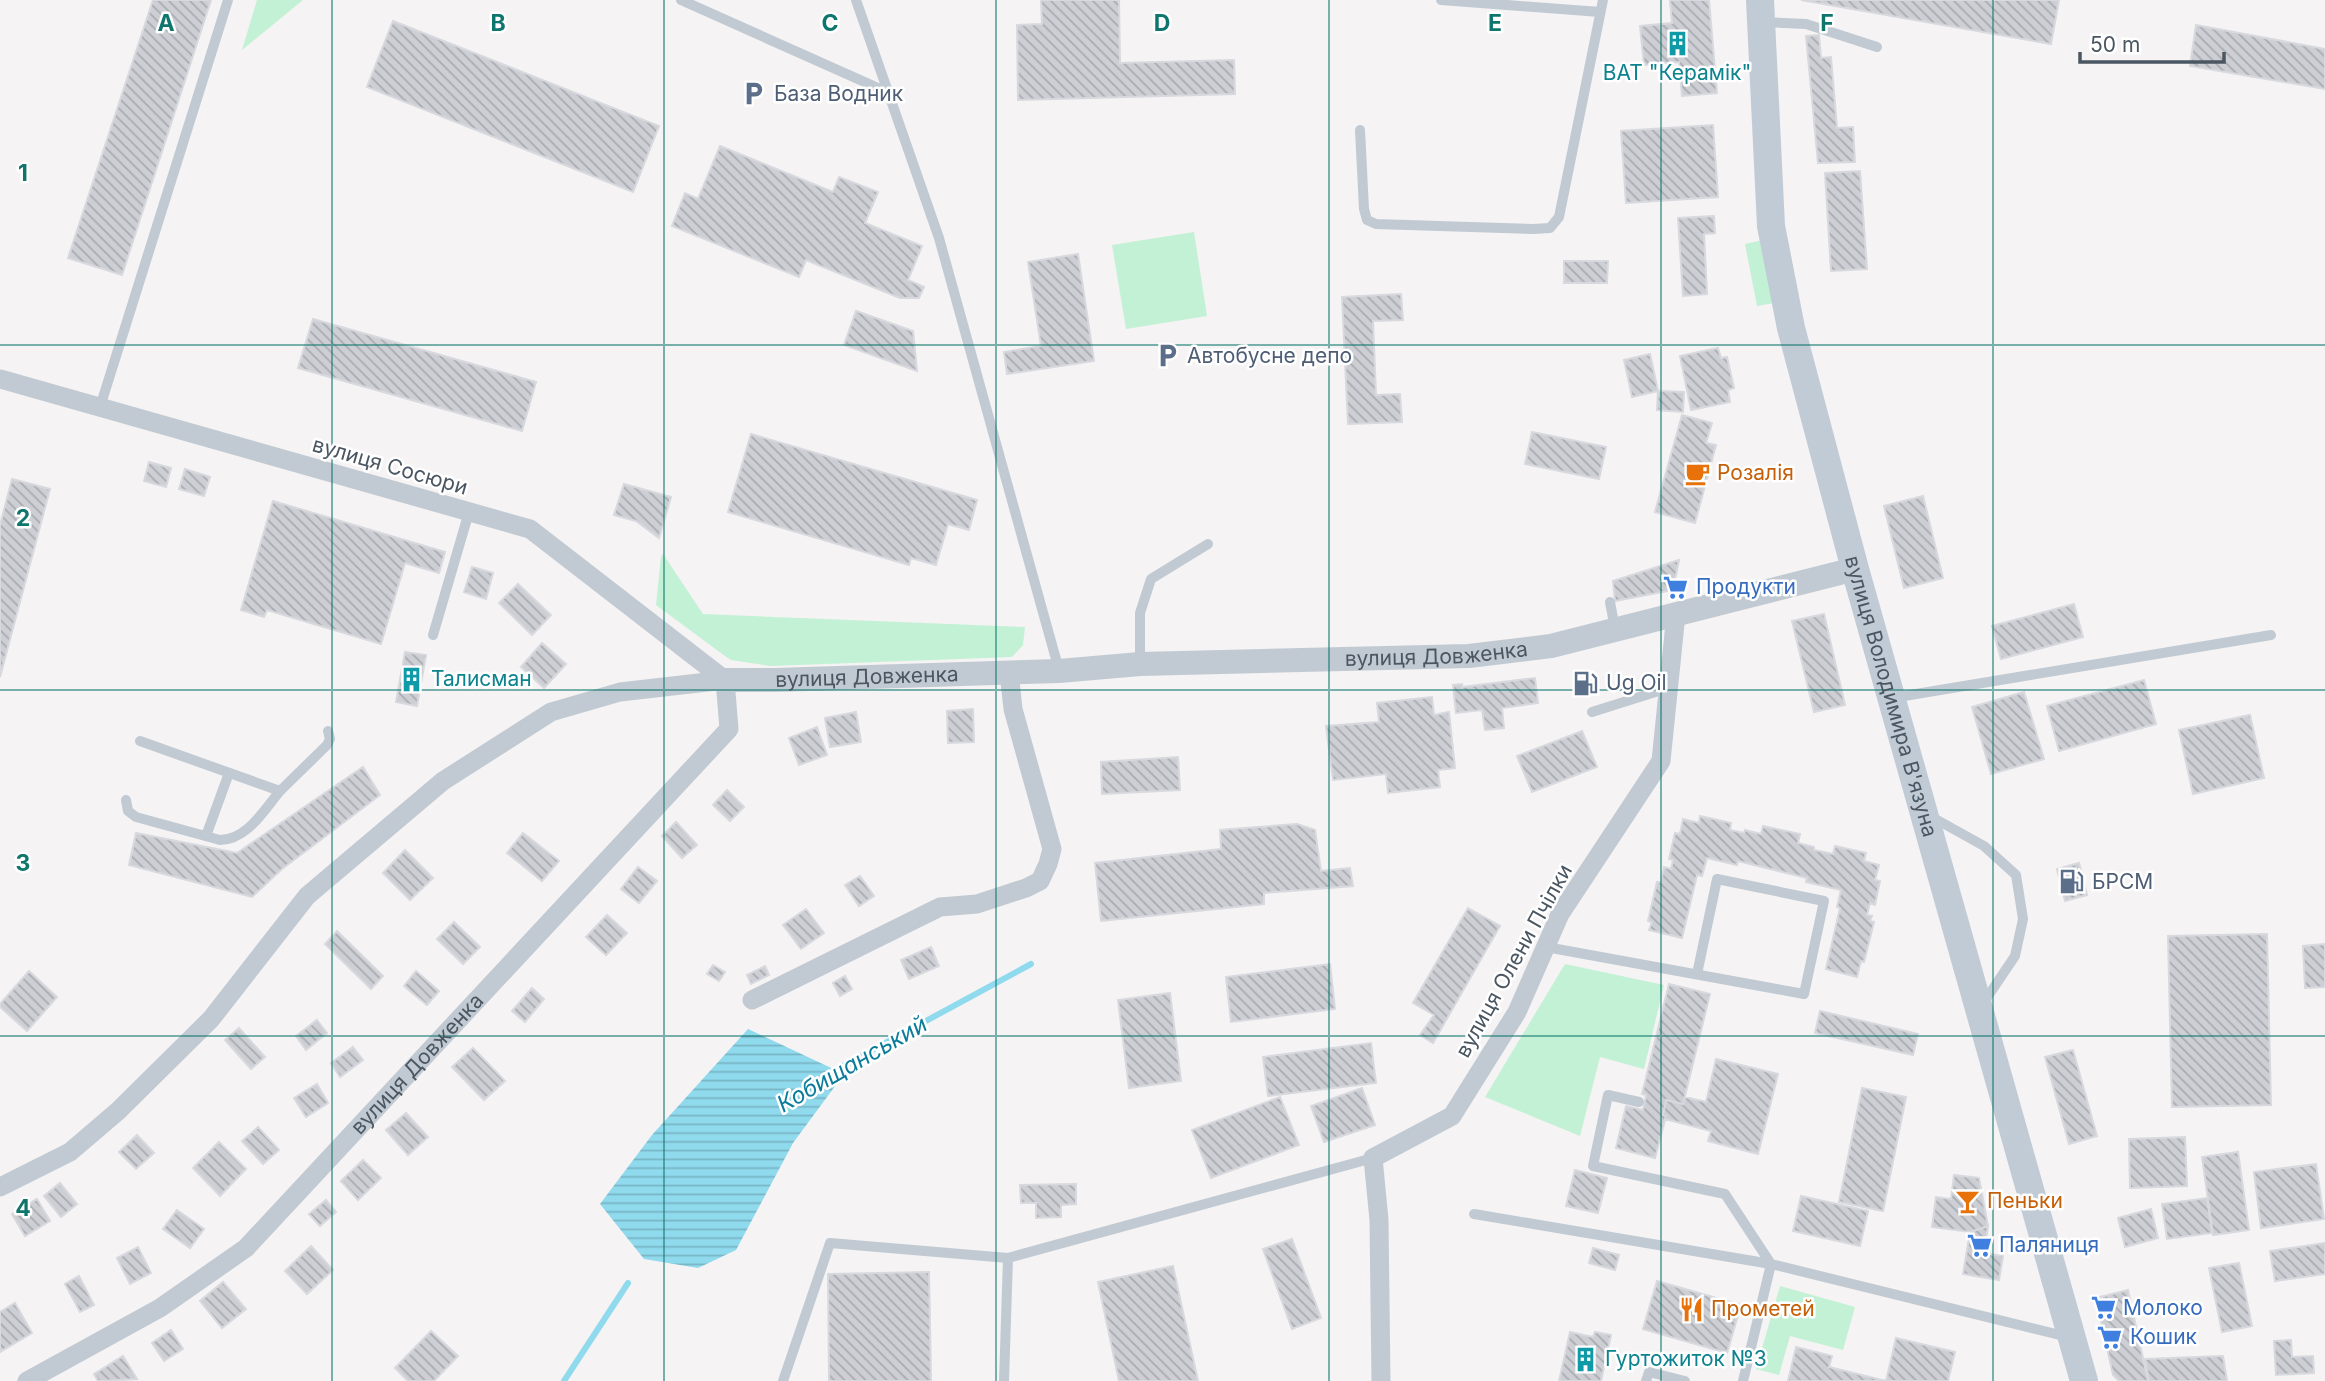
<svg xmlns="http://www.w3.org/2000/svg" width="2325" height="1381" viewBox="0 0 2325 1381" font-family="Inter,sans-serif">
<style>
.grass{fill:#c3f1d5}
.water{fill:url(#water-rules)}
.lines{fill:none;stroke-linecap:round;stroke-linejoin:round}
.stream{stroke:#90daee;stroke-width:6}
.building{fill:url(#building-back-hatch);stroke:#d7d9de;stroke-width:2}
.service{stroke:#c1cad2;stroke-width:10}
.minor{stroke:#c1cad2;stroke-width:19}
.tertiary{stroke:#c1cad2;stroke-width:24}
.secondary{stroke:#c1cbd6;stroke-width:28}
.grid{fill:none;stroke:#0f766e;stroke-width:2;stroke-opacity:0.55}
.labels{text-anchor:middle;stroke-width:5;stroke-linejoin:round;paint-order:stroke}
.culture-label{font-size:21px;fill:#0d838f;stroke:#fff;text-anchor:start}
.service-label{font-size:21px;fill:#4e5e75;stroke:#fff;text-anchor:start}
.street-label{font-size:21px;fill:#4a5661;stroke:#fff}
.food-label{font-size:21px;fill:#c56008;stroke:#fff;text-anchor:start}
.shop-label{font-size:21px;fill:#366cbe;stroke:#fff;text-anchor:start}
.water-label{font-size:23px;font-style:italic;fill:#0c7c9b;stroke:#fff}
.grid-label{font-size:23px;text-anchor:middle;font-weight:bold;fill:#0f766e;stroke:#fff;stroke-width:5;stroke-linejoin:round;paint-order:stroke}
</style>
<defs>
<pattern id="water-rules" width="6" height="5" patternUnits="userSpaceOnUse" patternTransform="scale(1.75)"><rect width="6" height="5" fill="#90daee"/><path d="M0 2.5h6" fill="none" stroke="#78b4c4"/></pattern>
<pattern id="building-back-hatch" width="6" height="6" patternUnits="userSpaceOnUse" patternTransform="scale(1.75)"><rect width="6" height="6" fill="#cdcfd5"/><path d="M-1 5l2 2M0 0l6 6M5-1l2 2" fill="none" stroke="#a8abb0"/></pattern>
</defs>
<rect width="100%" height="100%" fill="#f5f3f3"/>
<path class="grass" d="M257,0H303L242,50Z
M1194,232L1207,316L1126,329L1112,245Z
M1768,239L1780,302L1757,306L1745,244Z
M663,554L703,614L1025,627L1023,645L1012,657L771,666L731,660L725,656L656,605L661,557Z
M1565,964L1664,985L1644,1069L1600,1057L1580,1136L1485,1097Z
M1780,1286L1855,1307L1843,1350L1790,1336L1779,1375L1756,1369Z"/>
<path class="water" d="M748,1029L844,1074L793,1143L736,1250L698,1268L644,1259L600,1204L652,1135Z"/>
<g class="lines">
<path class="stream" d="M830,1073L1031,964
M564,1381L628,1283"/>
</g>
<path class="building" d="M153,0H211L122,275L68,258Z
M1041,0H1119L1120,63L1234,60L1235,94L1018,100L1017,25L1042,24Z
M1670,0H1709L1717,93L1682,96L1679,62L1644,65L1640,26L1672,23Z
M1801,0H2059L2051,44Z
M393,21L659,126L633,192L367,87Z
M2196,25L2325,49V89L2190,66Z
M1819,35L1821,58L1831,57L1837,128L1853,127L1855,162L1818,163L1806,36Z
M1713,125L1718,197L1626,203L1621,131Z
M720,146L833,192L839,177L878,192L865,223L922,246L908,280L924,287L919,298H900L806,260L799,277L672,226L685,193L698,199Z
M1860,171L1867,269L1831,271L1825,173Z
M1714,216L1715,233L1704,234L1707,294L1683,296L1678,218Z
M1078,254L1094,361L1007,374L1004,352L1041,346L1028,262Z
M1564,261H1608L1607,283H1564Z
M1401,294L1403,320L1373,321L1376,395L1400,394L1402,422L1348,424L1342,297Z
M856,311L913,331L917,371L844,345Z
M313,319L536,382L522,431L298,368Z
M1718,348L1721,358L1727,357L1734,388L1728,390L1730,402L1691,410L1680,356Z
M1650,354L1658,391L1632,397L1624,360Z
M1658,391L1684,392L1683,412L1657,410Z
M1682,415L1712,423L1706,443L1716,445L1695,523L1655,512Z
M1532,432L1606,447L1599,479L1525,464Z
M751,434L977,500L969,530L948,524L936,565L911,558L909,565L728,512Z
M149,462L171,468L166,487L144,481Z
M185,469L210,477L204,496L179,489Z
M12,479L50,489L0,677V525Z
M624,484L671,497L659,538L636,521L614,515Z
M1923,496L1943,578L1904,588L1884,506Z
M273,501L445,552L439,573L405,563L381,644L267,610L264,617L241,610Z
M1679,560L1673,590L1615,601L1613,581Z
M472,567L493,573L486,599L464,592Z
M518,584L551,615L532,635L499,603Z
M2074,604L2083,637L2001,659L1992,626Z
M1824,614L1845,705L1814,712L1792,621Z
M542,643L566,664L544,688L521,667Z
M405,652L426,655L417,706L396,702Z
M1535,678L1538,703L1502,708L1504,728L1485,730L1482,710L1456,713L1453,685L1462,684V687Z
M2144,680L2156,724L2059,751L2047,706Z
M2024,692L2044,759L1991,774L1972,707Z
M1432,697L1434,715L1449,712L1455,768L1438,770L1440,787L1388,793L1386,774L1333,780L1326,726L1379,722L1377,703Z
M973,709L974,742L948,743L947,711Z
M856,712L861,742L830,747L825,718Z
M2250,715L2264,778L2193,794L2179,730Z
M817,727L827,755L799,765L789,738Z
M1582,731L1597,767L1532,792L1517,756Z
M1178,757L1180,790L1102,794L1101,762Z
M363,767L380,795L282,869L252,897L129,865L136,833L237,853Z
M727,790L744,807L730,821L713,805Z
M1700,816L1731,823L1730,830L1744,833L1745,830L1761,834L1763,826L1800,834L1798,843L1814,847V850L1833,854L1835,846L1866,853L1864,861L1879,865L1875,880L1880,881L1875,905L1870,903L1867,915L1872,916L1870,921L1874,922L1864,962L1861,961L1857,977L1826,969L1840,908L1837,907L1841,890L1806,882L1807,878L1738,861L1737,865L1707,858L1702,876L1697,875L1682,938L1649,930L1652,922L1648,921L1657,882H1661L1664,867L1671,869L1673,860L1669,859L1675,833L1680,834L1683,819L1699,823Z
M676,822L697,845L682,858L662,836Z
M1297,824L1315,830L1321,871L1350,868L1353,886L1264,893V904L1101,921L1095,863L1221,849L1220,830Z
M523,833L559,861L542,881L507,853Z
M405,850L433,878L410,900L383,873Z
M2079,863L2087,895L2065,901L2057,869Z
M638,867L657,881L639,903L621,889Z
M860,876L874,896L859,906L845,885Z
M1468,908L1500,926L1433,1043L1420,1035L1434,1015L1413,1003Z
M806,909L824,933L801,949L783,925Z
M607,915L627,933L606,955L586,937Z
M454,922L480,947L463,964L437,939Z
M337,931L383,976L371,989L325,944Z
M2267,934L2271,1105L2172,1107L2168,936Z
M2325,944V987L2305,988L2303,946Z
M931,947L939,966L909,979L901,960Z
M1330,964L1335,1009L1231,1022L1226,977Z
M713,965L725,972L719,981L707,974Z
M765,966L769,975L751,984L747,975Z
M29,971L57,997L27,1031L0,1007V1004Z
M416,971L439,991L427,1005L404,986Z
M845,976L852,989L840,996L833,983Z
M1669,984L1710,994L1683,1104L1666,1100L1663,1115L1666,1116L1655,1158L1616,1148L1626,1106L1643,1110L1646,1095L1642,1094Z
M532,988L544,999L525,1022L512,1011Z
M1170,993L1181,1081L1129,1088L1118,1000Z
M1820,1011L1918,1034L1913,1055L1815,1033Z
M317,1020L327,1033L306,1050L296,1036Z
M239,1028L265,1057L251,1069L225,1040Z
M1371,1043L1376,1083L1268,1096L1263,1057Z
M353,1047L363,1060L340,1077L331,1063Z
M473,1048L505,1081L484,1100L452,1067Z
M2073,1050L2097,1136L2069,1144L2045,1057Z
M1716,1059L1778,1074L1758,1154L1708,1141L1711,1131L1665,1119L1666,1116L1663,1115L1666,1100L1683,1104L1685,1097L1706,1102Z
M317,1084L328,1103L306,1117L294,1098Z
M1362,1088L1375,1125L1324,1142L1311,1106Z
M1862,1088L1906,1097L1883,1211L1839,1202Z
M1280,1097L1299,1145L1211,1178L1192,1130Z
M406,1113L428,1137L408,1155L386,1130Z
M258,1127L279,1150L263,1164L242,1141Z
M137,1135L154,1153L136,1169L119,1152Z
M2185,1137L2187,1186L2130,1188L2129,1139Z
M219,1142L246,1169L220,1196L193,1168Z
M2238,1152L2249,1230L2213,1235L2202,1157Z
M363,1160L381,1178L358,1200L341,1181Z
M2316,1164L2324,1219L2261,1228L2254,1172Z
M1575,1170L1607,1178L1598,1213L1566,1206Z
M1954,1175L1979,1178L1988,1226L1970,1232L1932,1227L1936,1197L1951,1199Z
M60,1183L77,1204L61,1217L44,1196Z
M1076,1184V1204L1061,1205V1217L1036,1218V1203H1021L1020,1185Z
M1801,1196L1868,1211L1860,1246L1793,1231Z
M2207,1198L2212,1233L2167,1239L2162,1204Z
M37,1199L50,1221L25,1236L12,1214Z
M326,1200L336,1212L320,1226L309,1214Z
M2151,1209L2158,1238L2125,1247L2118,1218Z
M177,1210L204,1229L190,1248L163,1229Z
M1988,1226L1986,1241L1991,1242L1989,1254L2003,1256L1999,1280L1963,1274L1970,1232Z
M1292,1239L1321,1318L1292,1329L1263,1249Z
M2325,1243V1274L2275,1281L2270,1251Z
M311,1246L333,1270L307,1294L285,1271Z
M138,1247L151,1273L130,1284L117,1258Z
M1593,1248L1619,1255L1615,1270L1589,1263Z
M2239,1263L2252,1326L2222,1332L2209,1268Z
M1173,1266L1198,1381H1119L1098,1282Z
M929,1272L931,1381H829L828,1274Z
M79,1276L94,1305L80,1312L65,1284Z
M1657,1281L1741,1305L1727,1353L1643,1329Z
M223,1282L246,1309L222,1328L200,1301Z
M2128,1290L2148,1381H2119L2113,1375L2096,1298Z
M15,1303L32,1333L0,1352V1312Z
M171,1330L183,1349L164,1361L152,1343Z
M431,1331L458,1356L434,1381H408L395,1368Z
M1570,1332L1593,1337L1595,1332L1611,1335L1601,1381H1559Z
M1896,1338L1955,1352L1948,1381H1886Z
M2291,1340L2292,1357L2313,1356L2314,1373L2276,1375L2274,1341Z
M1796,1347L1832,1356L1829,1367L1886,1381H1788Z
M123,1356L137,1379L98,1381L94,1374Z
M2223,1356L2227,1381H2149L2145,1359Z"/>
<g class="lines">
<path class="service" d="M681,0L887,92
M856,0L939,238L1059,670
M1441,0L1600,12
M1765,22L1806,24L1877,47
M1360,130L1364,209L1367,220L1376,224L1533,229L1550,228L1559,217L1603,0
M100,407L228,0
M1610,602L1615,629
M433,635L469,512
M1140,663V613L1151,579L1208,544
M1892,698L2271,635
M1592,712L1668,688
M280,791L327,745L330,739L328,731
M126,800L128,811L136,817L220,840C247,840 264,810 280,791L140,741
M1930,816L1984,846L2016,875L2023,919L2015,956L1984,1002
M206,836L229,773
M1546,947L1804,994L1824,901L1717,879L1697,974
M1639,1102L1608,1095L1593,1166L1725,1194L1771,1264L1743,1381
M1474,1214L1771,1264L2068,1337
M783,1381L830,1243L1008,1258L1373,1158
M1004,1381L1008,1258
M1646,1381L1649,1372L1685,1381"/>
<g class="minor">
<path d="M0,379L530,529L725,680"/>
<path d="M752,1000L940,907L977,904L1026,888L1040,881L1048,864L1052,849L1013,709L1009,672"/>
<path d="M0,1187L70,1152L118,1111L211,1019L307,896L443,781L551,712L620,692L725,680"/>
<path id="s1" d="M27,1381L160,1308L246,1248L729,729L725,680"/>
<path d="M1381,1381L1379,1220L1373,1158L1452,1116L1517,1012L1560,914L1661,761L1676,614"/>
</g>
<path class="tertiary" id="s2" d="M725,680H775L1059,671L1140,664L1469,656L1551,646L1855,569"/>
<path class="secondary" id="s3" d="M1760,0L1771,226L1791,328L1855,569L2084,1381"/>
</g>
<path class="grid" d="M332,0V1381M664,0V1381M996,0V1381M1329,0V1381M1661,0V1381M1993,0V1381M0,345H2325M0,690H2325M0,1036H2325"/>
<defs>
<symbol id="building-bare" viewBox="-9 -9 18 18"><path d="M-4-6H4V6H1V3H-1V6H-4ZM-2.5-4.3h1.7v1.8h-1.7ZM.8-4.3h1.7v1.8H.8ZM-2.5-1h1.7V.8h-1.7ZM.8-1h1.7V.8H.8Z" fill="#0f9aa8" stroke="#fff" stroke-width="2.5" paint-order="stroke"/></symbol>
<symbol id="parking-bare" viewBox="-9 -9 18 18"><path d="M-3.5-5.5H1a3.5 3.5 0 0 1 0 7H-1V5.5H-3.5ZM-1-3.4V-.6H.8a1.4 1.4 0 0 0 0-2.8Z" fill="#5c6f8a" stroke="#fff" stroke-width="2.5" paint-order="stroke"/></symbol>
<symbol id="cafe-bare" viewBox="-9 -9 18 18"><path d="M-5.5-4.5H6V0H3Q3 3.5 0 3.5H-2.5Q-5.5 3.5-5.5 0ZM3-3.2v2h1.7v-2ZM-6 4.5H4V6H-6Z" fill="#e8710a" stroke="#fff" stroke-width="2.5" paint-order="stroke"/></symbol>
<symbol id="supermarket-bare" viewBox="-9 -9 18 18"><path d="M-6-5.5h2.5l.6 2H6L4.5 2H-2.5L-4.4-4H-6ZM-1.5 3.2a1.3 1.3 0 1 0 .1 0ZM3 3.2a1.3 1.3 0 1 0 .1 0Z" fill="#3f7fe0" stroke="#fff" stroke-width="2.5" paint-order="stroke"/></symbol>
<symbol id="fuel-bare" viewBox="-9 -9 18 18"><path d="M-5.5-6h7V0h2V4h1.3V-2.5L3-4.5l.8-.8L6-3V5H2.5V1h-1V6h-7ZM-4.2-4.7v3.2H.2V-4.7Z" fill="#5c6f8a" stroke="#fff" stroke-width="2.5" paint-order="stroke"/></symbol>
<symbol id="bar-bare" viewBox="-9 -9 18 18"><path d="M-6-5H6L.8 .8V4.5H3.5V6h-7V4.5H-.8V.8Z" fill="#e8710a" stroke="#fff" stroke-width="2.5" paint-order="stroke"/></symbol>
<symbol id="restaurant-bare" viewBox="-9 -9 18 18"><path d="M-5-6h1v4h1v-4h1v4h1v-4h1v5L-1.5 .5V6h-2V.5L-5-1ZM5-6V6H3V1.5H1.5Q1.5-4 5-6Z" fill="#e8710a" stroke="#fff" stroke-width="2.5" paint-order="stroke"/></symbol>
</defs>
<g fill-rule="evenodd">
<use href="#building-bare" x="1660" y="26" width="35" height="35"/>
<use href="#parking-bare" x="736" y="76" width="35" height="35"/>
<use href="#parking-bare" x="1150" y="338" width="35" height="35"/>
<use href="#cafe-bare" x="1680" y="456" width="35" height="35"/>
<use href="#supermarket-bare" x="1658" y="570" width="35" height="35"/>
<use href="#building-bare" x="394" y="662" width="35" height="35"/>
<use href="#fuel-bare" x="1568" y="666" width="35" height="35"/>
<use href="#fuel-bare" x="2054" y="864" width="35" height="35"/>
<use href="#bar-bare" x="1950" y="1184" width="35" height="35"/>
<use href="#supermarket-bare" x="1962" y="1228" width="35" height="35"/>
<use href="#supermarket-bare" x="2086" y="1290" width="35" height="35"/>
<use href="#restaurant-bare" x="1674" y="1292" width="35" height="35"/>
<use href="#supermarket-bare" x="2092" y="1320" width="35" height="35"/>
<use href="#building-bare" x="1568" y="1342" width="35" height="35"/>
</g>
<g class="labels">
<g class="culture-label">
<text x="1677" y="80" text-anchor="middle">ВАТ "Керамік"</text>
<text x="431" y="686">Талисман</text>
<text x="1605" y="1366">Гуртожиток №3</text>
</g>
<g class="service-label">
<text x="774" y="101">База Водник</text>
<text x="1187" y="363">Автобусне депо</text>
<text x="1606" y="690">Ug Oil</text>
<text x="2092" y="889">БРСМ</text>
</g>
<g class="street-label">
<text transform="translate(390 466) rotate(16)" y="7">вулиця Сосюри</text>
<text dy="7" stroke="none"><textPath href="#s2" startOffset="712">вулиця Довженка</textPath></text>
<text dy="7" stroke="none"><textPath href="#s2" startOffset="142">вулиця Довженка</textPath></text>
<text dy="7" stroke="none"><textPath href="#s3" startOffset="712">вулиця Володимира В'язуна</textPath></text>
<text transform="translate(1514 961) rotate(-61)" y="7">вулиця Олени Пчілки</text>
<text dy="7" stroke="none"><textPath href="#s1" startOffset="508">вулиця Довженка</textPath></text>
</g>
<g class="food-label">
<text x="1717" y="480">Розалія</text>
<text x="1987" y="1208">Пеньки</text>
<text x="1711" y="1316">Прометей</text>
</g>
<g class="shop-label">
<text x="1696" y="594">Продукти</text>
<text x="1999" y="1252">Паляниця</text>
<text x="2123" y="1315">Молоко</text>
<text x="2130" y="1344">Кошик</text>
</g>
<g class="water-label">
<text transform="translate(852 1064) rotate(-30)" y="8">Кобищанський</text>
</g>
</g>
<g class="grid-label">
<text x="166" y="31">A</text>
<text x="498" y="31">B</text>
<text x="830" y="31">C</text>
<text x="1162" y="31">D</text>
<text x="1495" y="31">E</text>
<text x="1827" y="31">F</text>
<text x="23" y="181">1</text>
<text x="23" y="526">2</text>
<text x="23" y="871">3</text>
<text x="23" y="1216">4</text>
</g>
<path d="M2080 52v10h144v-10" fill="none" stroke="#4a5661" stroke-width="3.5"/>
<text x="2090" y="52" font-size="21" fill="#4a5661" stroke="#ffffff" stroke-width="5" paint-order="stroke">50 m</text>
</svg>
